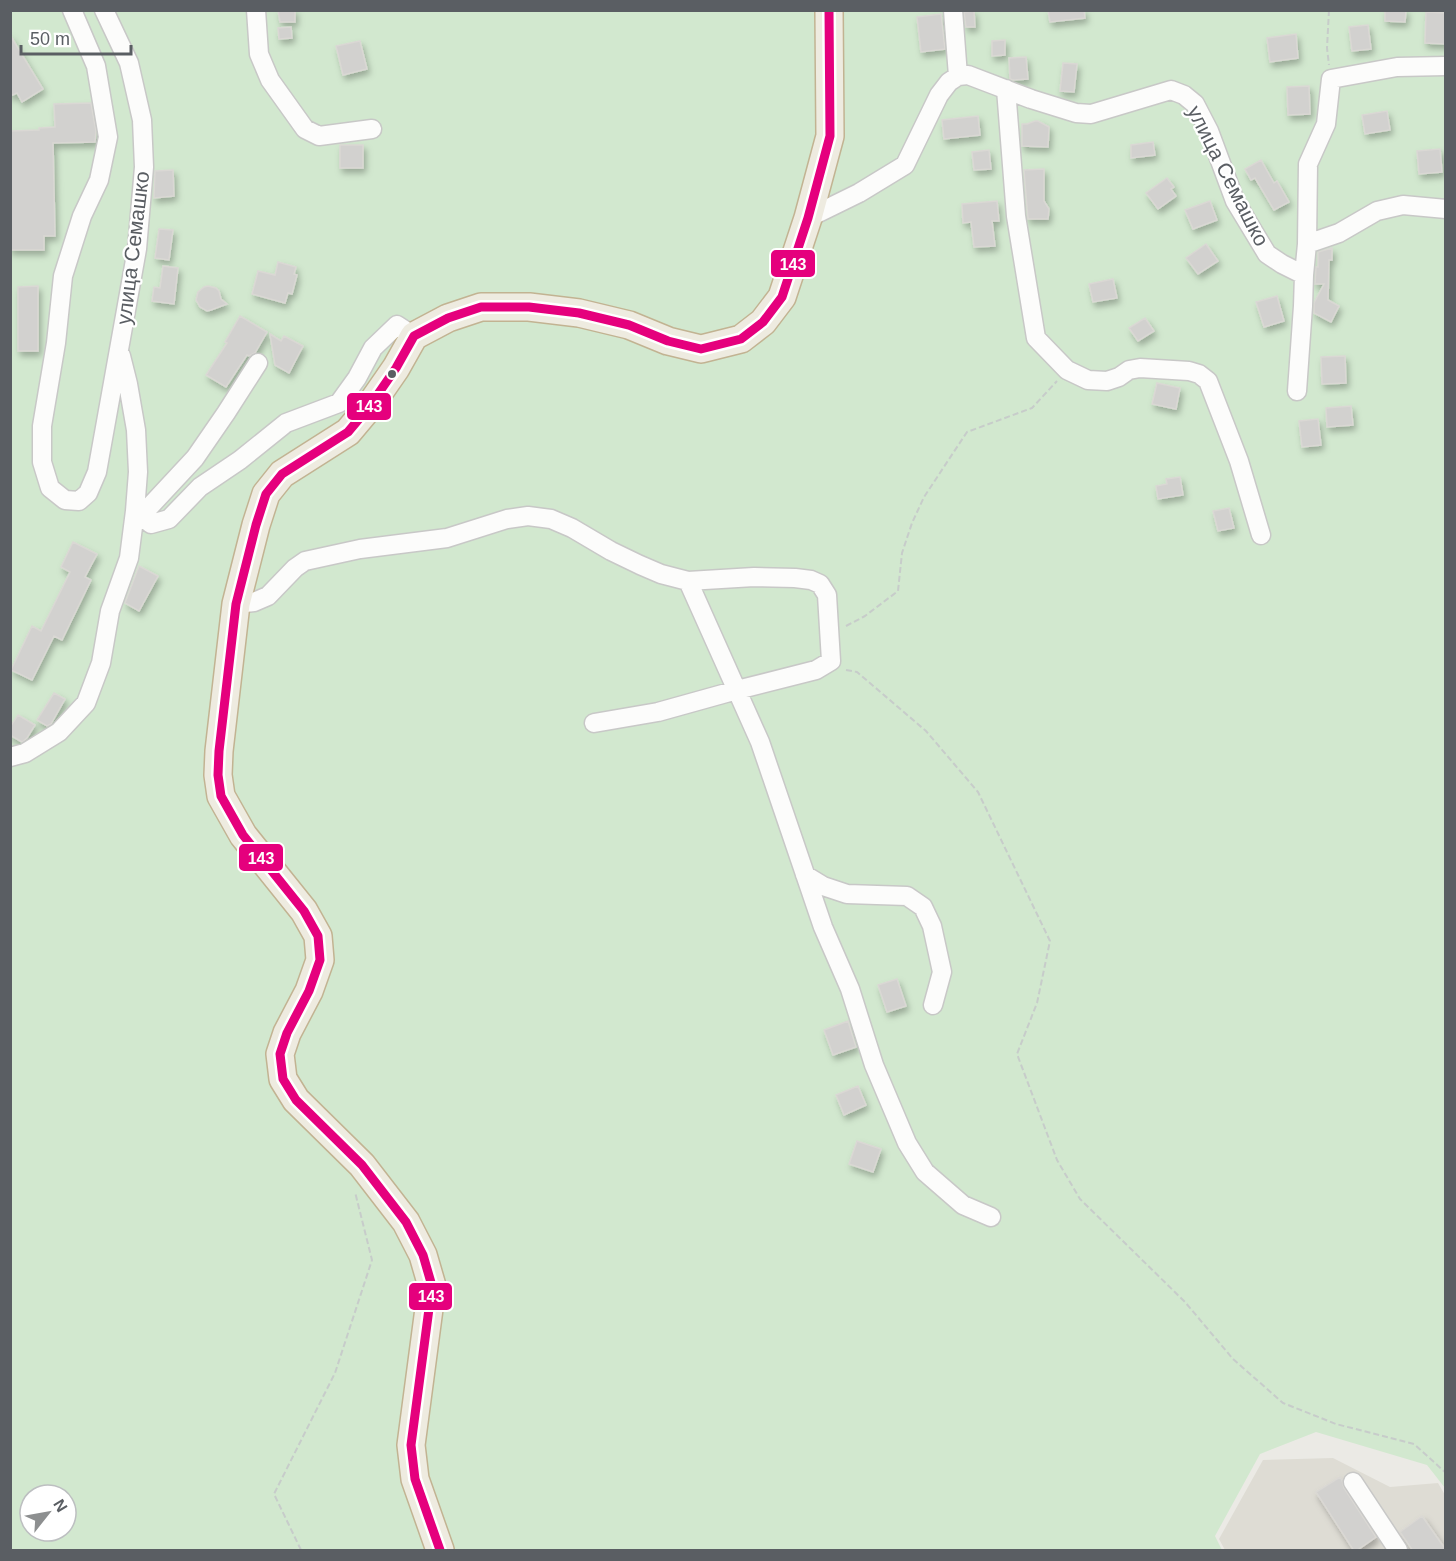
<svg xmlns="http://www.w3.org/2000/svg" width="1456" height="1561" viewBox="0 0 1456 1561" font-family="Helvetica,sans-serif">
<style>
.education{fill:#dedcd4}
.green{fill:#d2e8cf;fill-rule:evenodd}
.building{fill:#d2d1cf;stroke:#dad8d4;stroke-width:1.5;filter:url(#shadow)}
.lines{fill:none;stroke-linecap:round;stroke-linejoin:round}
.minor-casing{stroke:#c8c8c7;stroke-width:21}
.highway-casing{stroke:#c2b392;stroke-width:30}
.path{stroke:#c7ccca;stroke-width:2;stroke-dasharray:6 3;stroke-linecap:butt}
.minor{stroke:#fcfcfb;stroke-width:18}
.highway{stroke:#eeebe0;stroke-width:27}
.bus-1-casing{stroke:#fff;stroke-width:14}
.bus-1{stroke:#e5007d;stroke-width:9}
.bus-dot{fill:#5a5e63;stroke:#fff;stroke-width:2}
.labels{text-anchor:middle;stroke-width:4.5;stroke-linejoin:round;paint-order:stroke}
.street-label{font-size:21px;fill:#5a5e63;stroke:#fff}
.line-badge{stroke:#fff;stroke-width:2}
.badge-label{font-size:16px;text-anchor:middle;font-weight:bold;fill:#fff}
</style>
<defs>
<filter id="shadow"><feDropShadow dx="2.5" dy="4.5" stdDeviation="3" flood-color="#0004"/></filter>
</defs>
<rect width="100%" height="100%" fill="#ebeae5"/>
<path class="education" d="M1333,1458L1390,1487L1438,1483L1445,1495V1550H1225L1219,1539L1263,1460Z"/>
<path class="green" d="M11,11H1445V1488L1427,1465L1316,1432L1260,1454L1215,1536L1222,1550H11ZM30,1495H66V1531H30Z"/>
<path class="building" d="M278,10H295V22H280Z
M1048,10H1084L1085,18L1050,22Z
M1385,10H1406L1405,22L1385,21Z
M974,11L975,27H966L964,12Z
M1426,12L1446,13V44L1425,43Z
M941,14L945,49L921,52L917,17Z
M1368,25L1371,49L1352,51L1349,27Z
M291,27L292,38L279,39L278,28Z
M1296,34L1298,58L1270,62L1267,38Z
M10,35L43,89L22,102L17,93L10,96Z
M1005,40V55L992,56V41Z
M360,41L367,69L343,75L336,46Z
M1026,57L1028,79L1013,80L1010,79L1009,58Z
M1063,63L1077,64L1074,92L1060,91Z
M1309,86L1310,114L1288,115L1287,87Z
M91,103L96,131L95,142L53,143L55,236H44V250H10V131L39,130V128L55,127L54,104Z
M1387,111L1390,130L1365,134L1362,115Z
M978,116L980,135L944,139L942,120Z
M1035,121H1038L1049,127L1048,147L1022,146V124H1027Z
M1153,142L1155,155L1131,158V145Z
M340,145H363V168H340Z
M1440,149L1442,172L1419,174L1417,151Z
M989,150L991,169L974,170L972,152Z
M1261,160L1274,183L1277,181L1289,202L1274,210L1255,178L1251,180L1245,169Z
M1044,169V201L1049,209L1048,219H1028L1024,170Z
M173,170L174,196L154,198L155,171Z
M1167,178L1174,187L1171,189L1176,196L1158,209L1146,193Z
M997,201L999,221H992L995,246L974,247L971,222L963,223L962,204Z
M1210,201L1217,220L1193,229L1185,210Z
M159,229L173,230L169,260L155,258Z
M1206,244L1218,261L1198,274L1186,258Z
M1332,248V260H1329L1328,300L1339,306L1331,322L1314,313V303L1324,284H1315L1316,267H1318V252Z
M278,262L296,267L294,274L297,275L292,294L288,293L285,303L252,294L258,271L275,275Z
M163,266L178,268L174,304L152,301L154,287L160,288Z
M1113,279L1117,298L1093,302L1089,284Z
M38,286V351H18V287Z
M208,286L216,288L219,291L221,299L227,304L211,310L207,311L200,307L196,300L198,292L204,287Z
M1277,296L1284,321L1264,327L1256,302Z
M240,316L267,332L255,353L249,356L247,355L226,387L206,375L227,343L225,342Z
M1145,318L1154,331L1138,341L1129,328Z
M270,334L281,341L284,336L303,346L289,373L275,365Z
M1345,356L1346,383L1322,384L1321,357Z
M1157,383L1180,388L1176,409L1152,404Z
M1351,406L1353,425L1327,427L1326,408Z
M1318,419L1321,445L1302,447L1299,421Z
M1180,477L1183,495L1158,499L1156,486L1167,484L1166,479Z
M1229,508L1234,528L1218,531L1213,511Z
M73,542L97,554L85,577L91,580L62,640L54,636L32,680L11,670L32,626L41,631L70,572L61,567Z
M139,566L158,576L139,611L125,603Z
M54,693L65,699L51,724L47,726L37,720Z
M18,715L35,725L27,738L22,742L10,735V727Z
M897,979L906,1006L887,1012L878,985Z
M848,1021L856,1047L833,1055L824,1030Z
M858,1086L866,1105L844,1115L836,1095Z
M857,1141L881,1149L873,1172L849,1164Z
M1340,1477L1342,1480L1344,1488L1376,1537L1356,1551H1354L1316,1492Z
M1422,1516L1446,1550V1551H1413L1400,1532Z"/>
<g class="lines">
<defs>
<path id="minor" d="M72,10L96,66L108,137L99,180L82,216L63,276L56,343L42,426V462L50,488L65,500L79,501L88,493L97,472L137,249L144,167L142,120L129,63L104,10
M256,10L259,54L270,80L305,129L319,136L372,129
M953,10L958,76
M1006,89L1016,216L1036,338L1067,370L1088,380L1107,381L1119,377L1129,370L1140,368L1189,371L1199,374L1208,381L1239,461L1261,535
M808,218L859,193L905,165L939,95L949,82L958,76L968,75L1031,99L1076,113L1091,114L1171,90L1184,95L1195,104L1209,131L1235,201L1267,254L1282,264L1304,275L1307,244L1308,164L1326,124L1331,79L1397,67L1446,66
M1307,244L1339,233L1377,211L1403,205L1446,209
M1297,391L1303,306L1304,275
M135,511L151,524L169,519L200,487L240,460L286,423L339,403L357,378L373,348L397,325L414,336
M141,516L195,458L226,413L258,363
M688,581L760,742L823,927L850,989L874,1065L907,1143L925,1172L963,1205L991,1217
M236,604L254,602L268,596L295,568L305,561L360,549L447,538L507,519L528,516L551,519L572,528L611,551L640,565L661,574L688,581L754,577L795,578L811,580L820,584L827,595L831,661L816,670L737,690L658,712L594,723
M10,757L25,753L59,732L86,703L101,663L110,611L129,558L135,511L138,472L136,430L128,384L121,356
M805,875L823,886L847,894L907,896L923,907L932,926L942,972L933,1005
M1353,1482L1398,1550"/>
<path id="highway" d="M440,1550L415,1479L411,1445L432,1286L423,1255L406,1222L362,1165L296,1100L283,1079L280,1054L287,1033L309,991L320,960L318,936L304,911L243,835L221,796L218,775L219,751L236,604L256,525L266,494L282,474L348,432L369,407L396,368L414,336L448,318L481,307H529L579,313L629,325L668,341L701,349L741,339L763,322L782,297L808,218L830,136L829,10"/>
</defs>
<use href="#minor" class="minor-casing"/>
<use href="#highway" class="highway-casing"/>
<path class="path" d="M1329,10L1327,48L1329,65
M846,626L865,616L898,591L902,553L912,523L924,497L967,432L1032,408L1057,381
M846,670L857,672L926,731L978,792L1050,941L1037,1003L1017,1054L1057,1160L1080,1199L1185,1302L1233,1359L1283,1403L1336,1424L1414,1444L1446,1473
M301,1550L274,1494L335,1373L372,1260L355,1192"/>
<use href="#minor" class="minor"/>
<use href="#highway" class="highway"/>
<defs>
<path id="bus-1" d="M440,1550L415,1479L411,1445L432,1286L423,1255L406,1222L362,1165L296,1100L283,1079L280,1054L287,1033L309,991L320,960L318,936L304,911L243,835L221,796L218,775L219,751L236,604L256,525L266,494L282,474L348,432L369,407L396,368L414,336L448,318L481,307H529L579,313L629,325L668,341L701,349L741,339L763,322L782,297L808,218L830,136L829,10"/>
</defs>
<use href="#bus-1" class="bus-1-casing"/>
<use href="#bus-1" class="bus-1"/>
</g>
<circle class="bus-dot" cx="392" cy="374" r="5"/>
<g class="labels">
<g class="street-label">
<text transform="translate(1228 176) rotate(63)" y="7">улица Семашко</text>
<text transform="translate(133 248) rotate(-83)" y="7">улица Семашко</text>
</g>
</g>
<g class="line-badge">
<rect x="770" y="249" width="46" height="29" rx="6" fill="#e5007d"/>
<rect x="346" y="392" width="46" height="29" rx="6" fill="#e5007d"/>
<rect x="238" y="843" width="46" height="29" rx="6" fill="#e5007d"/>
<rect x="408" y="1282" width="45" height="29" rx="6" fill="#e5007d"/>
</g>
<g class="badge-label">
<text x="793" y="270">143</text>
<text x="369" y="412">143</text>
<text x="261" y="864">143</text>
<text x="431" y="1302">143</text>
</g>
<rect width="1456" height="1561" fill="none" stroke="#5a5e63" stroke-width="24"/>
<g transform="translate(48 1513) rotate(59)"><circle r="28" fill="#ffffff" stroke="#bdbfc1" stroke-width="1.5"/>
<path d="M0-4.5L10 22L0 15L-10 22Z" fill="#8d8f90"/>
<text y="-9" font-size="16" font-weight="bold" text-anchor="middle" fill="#5a5e63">N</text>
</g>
<path d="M21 45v9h110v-9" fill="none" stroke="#5a5e63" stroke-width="3"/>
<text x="30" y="45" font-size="18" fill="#5a5e63" stroke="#ffffff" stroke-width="4.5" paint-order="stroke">50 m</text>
</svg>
